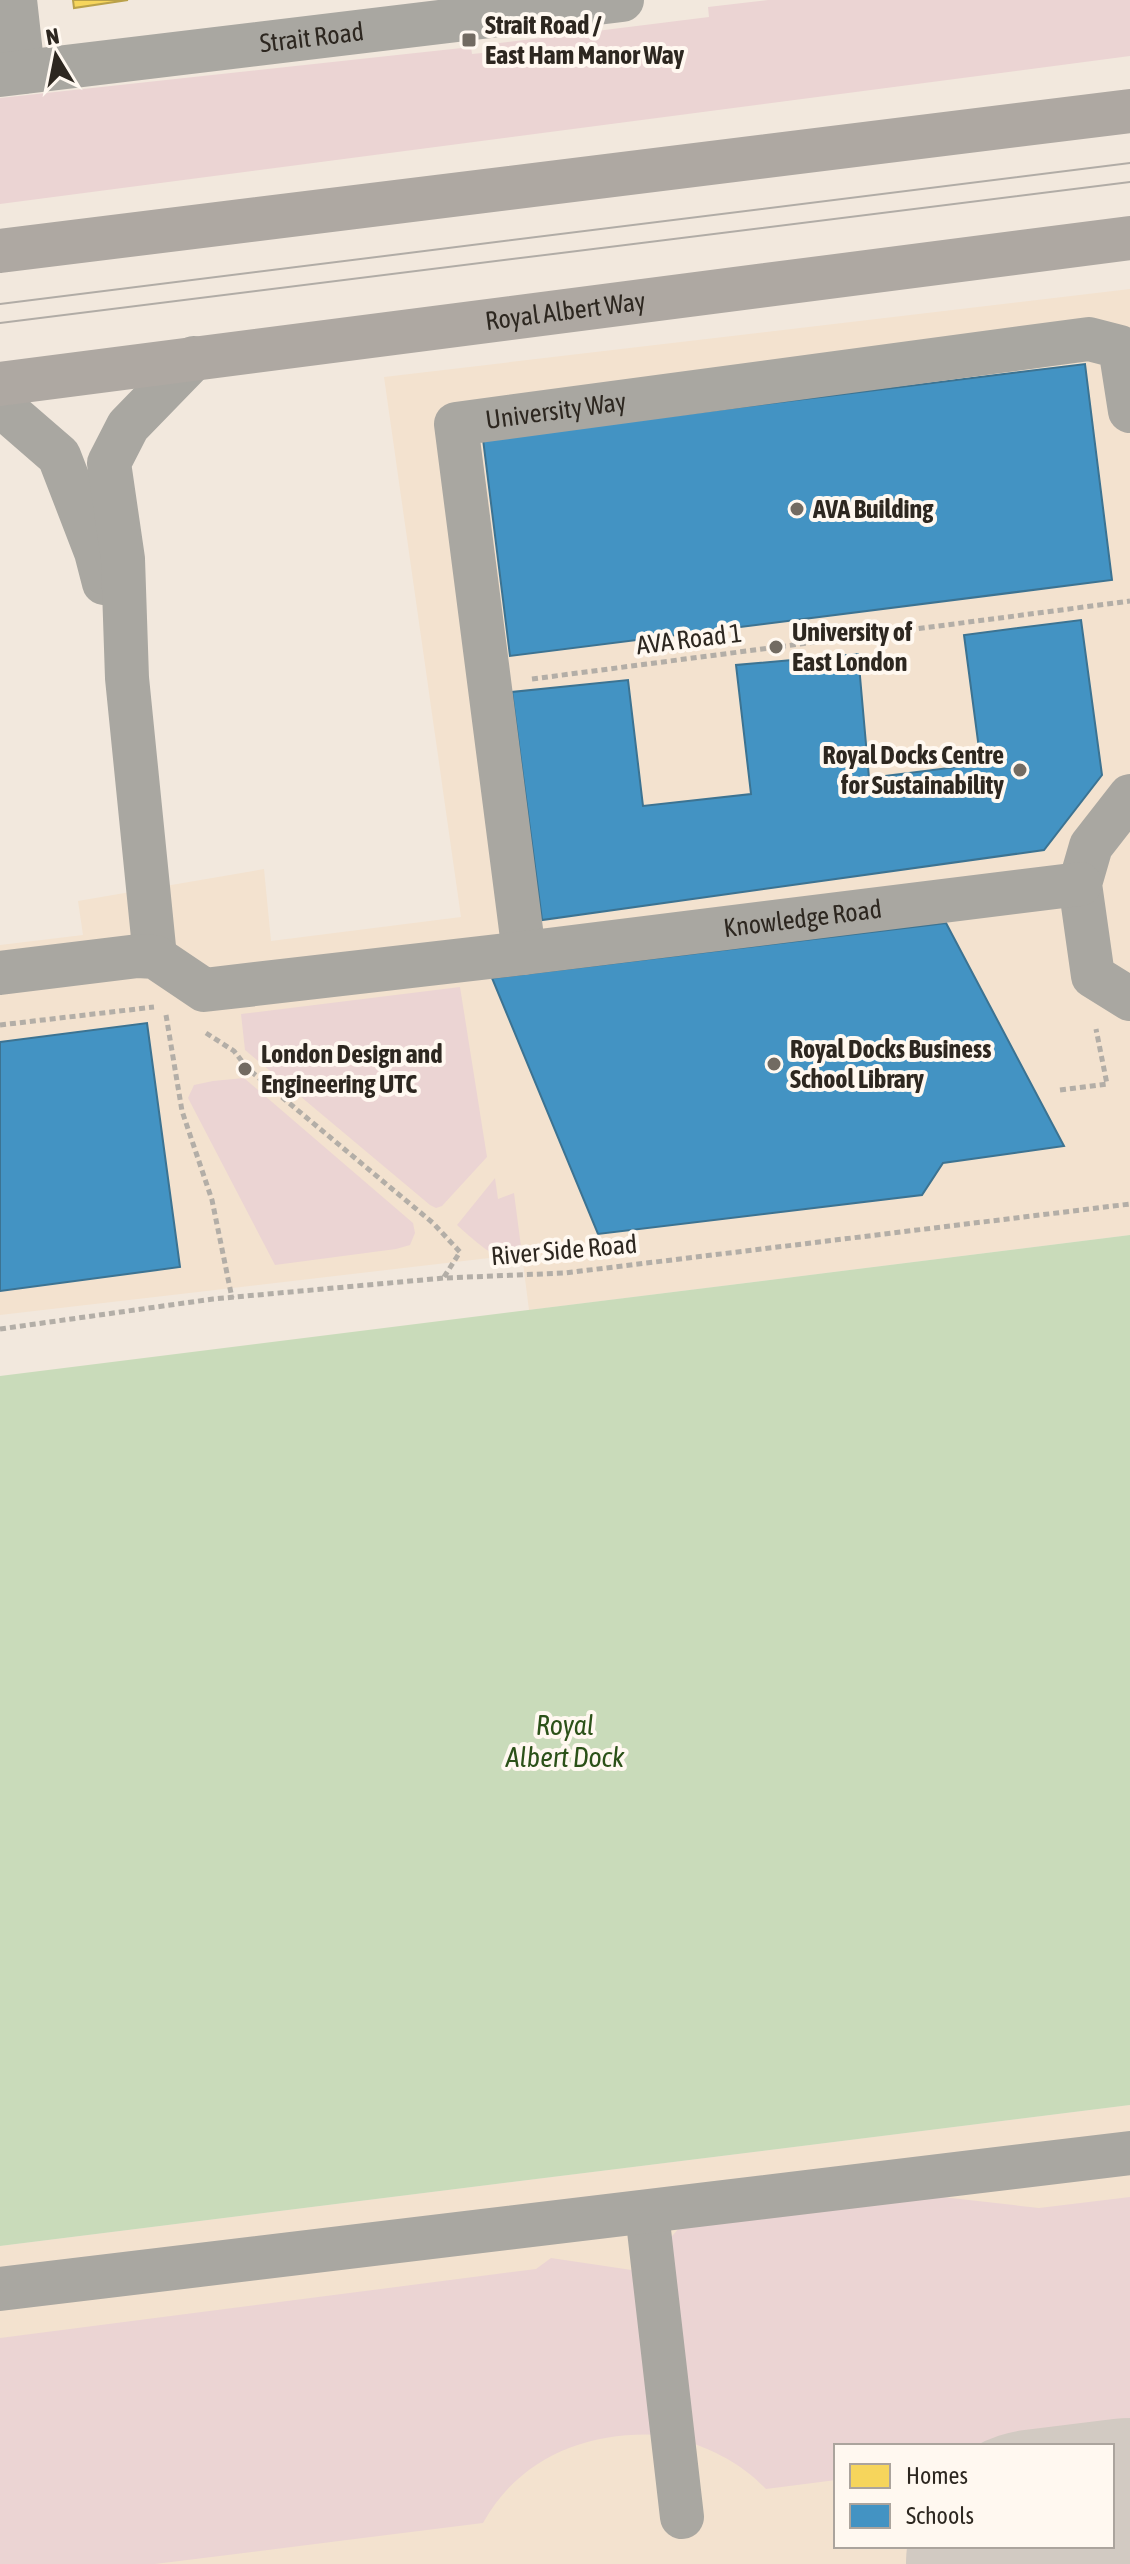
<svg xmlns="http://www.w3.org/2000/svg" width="1130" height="2564" viewBox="0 0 1130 2564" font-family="'Asap Condensed',sans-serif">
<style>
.built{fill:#f3e2cf;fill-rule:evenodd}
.green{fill:#ebd4d3}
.water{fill:#c9dbba}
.homes{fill:#f6d55c;stroke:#baa14a;stroke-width:2}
.schools{fill:#4393c3;stroke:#3c7392;stroke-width:2}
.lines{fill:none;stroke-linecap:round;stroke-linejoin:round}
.runway{stroke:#d2cac2;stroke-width:270}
.path{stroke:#b3aea7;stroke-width:5;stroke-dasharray:6 4;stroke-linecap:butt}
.minor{stroke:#a9a7a1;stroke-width:44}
.major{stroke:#aea8a2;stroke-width:44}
.tram{stroke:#b1aca6;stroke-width:2}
.poi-dot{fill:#726b62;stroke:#fff8f0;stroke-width:3}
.labels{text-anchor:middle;stroke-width:8;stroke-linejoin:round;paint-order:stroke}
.poi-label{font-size:26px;font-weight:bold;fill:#2d2720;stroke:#fff8f0;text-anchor:start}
.street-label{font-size:26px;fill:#2d2720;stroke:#fff8f0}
.water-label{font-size:28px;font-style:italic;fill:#2b5118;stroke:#fff8f0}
</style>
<rect width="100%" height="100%" fill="#f2e8dd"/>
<path class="built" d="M1130,289V1235L529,1310L523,1263H515L498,1257L0,1315V945L83,935L78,901L264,869L271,941L461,917L384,377Z
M1130,2105V2564H0V2246ZM836,2446H1112V2546H836Z"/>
<path class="green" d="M768,0H1130V56L0,204V98L471,47L472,54L492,52L491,44L709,17L708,7Z
M460,987L487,1157L442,1206L436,1208L430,1205L245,1050L241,1014Z
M244,1078L413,1223L415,1233L410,1245L396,1249L275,1265L188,1098L194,1085L213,1081Z
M495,1178L498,1199L514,1193L523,1262C499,1265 474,1240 457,1225Z
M942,2197L1039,2208L1130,2197V2442L1102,2446H836V2480L766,2489C742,2464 716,2451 683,2440L666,2243L680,2227Z
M551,2258L645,2272L663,2435C590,2430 520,2456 483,2523L155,2564H0V2338L536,2269Z"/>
<path class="water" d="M1130,1235V2105L0,2246V1376Z"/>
<path class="homes" d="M73,0H128L74,8Z"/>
<path class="schools" d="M1085,364L1112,580L510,656L483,439Z
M1081,620L1102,775L1044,850L542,920L512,692L628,680L643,806L751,794L736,665L858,654L869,778L981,764L964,635Z
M946,923L1064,1146L943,1163L922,1195L598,1234L492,978Z
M147,1023L180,1267L0,1291V1042Z"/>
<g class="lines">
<path class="runway" d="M1041,2564L1130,2553"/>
<path class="path" d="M532,679L1130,601
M166,1015L182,1111L212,1200L232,1298
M0,1025L154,1007
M206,1033L234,1051L247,1068L433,1223L460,1252L444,1277
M1060,1090L1107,1084L1096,1029
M0,1329L213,1299L444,1278L565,1273L1130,1204"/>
<g class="minor">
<path d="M15,0L23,72"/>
<path id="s1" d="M0,75L622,0"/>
<path d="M0,405L59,456L96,552L104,583"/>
<path d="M1130,796L1091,846L1080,884L1093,976L1130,999"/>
<path id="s2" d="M524,953L456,424L1089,339L1120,347L1130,411"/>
<path d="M155,957L127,678L123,559L109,463L128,426L194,358"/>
<path id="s3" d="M0,973L138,956L155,957L204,990L524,953L1080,884"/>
<path d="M647,2213L682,2517"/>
<path d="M0,2289L1130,2153"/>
</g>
<g class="major">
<path d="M0,251L1130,111"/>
<path id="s4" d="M0,384L1130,238"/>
</g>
<path class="tram" d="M0,304L1130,163
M0,323L1130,182"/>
</g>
<g class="poi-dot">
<rect x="461" y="32" width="16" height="16" rx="4"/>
<circle cx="797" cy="509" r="8"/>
<circle cx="776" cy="647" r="8"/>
<circle cx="1020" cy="770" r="8"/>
<circle cx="774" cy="1064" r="8"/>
<circle cx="245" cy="1069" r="8"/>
</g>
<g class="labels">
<g class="poi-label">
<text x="485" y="34">Strait Road /<tspan x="485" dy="30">East Ham Manor Way</tspan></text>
<text x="813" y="518">AVA Building</text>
<text x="792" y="641">University of<tspan x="792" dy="30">East London</tspan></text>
<text x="1004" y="764" text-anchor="end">Royal Docks Centre<tspan x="1004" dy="30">for Sustainability</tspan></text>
<text x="790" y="1058">Royal Docks Business<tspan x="790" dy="30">School Library</tspan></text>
<text x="261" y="1063">London Design and<tspan x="261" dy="30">Engineering UTC</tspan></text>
</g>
<g class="street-label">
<text dy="9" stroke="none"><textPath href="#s1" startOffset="314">Strait Road</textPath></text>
<text dy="9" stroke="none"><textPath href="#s4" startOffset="570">Royal Albert Way</textPath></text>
<text dy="9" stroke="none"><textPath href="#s2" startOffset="634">University Way</textPath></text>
<text transform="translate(689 639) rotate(-7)" y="9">AVA Road 1</text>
<text dy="9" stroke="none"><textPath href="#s3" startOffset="818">Knowledge Road</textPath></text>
<text transform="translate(564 1250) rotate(-5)" y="9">River Side Road</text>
</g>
<g class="water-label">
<text x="565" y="1735">Royal<tspan x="565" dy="32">Albert Dock</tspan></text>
</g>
</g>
<rect x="834" y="2444" width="280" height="104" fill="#fff8f0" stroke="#aba49d" stroke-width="2"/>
<rect x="850" y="2464" width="40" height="24" fill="#f6d55c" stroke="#aba49d" stroke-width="2"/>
<text x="906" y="2484" font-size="24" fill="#2d2720">Homes</text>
<rect x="850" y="2504" width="40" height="24" fill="#4393c3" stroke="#aba49d" stroke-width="2"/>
<text x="906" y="2524" font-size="24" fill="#2d2720">Schools</text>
<g transform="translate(56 56) rotate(350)" stroke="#fff8f0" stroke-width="6" paint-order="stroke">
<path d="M0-6L14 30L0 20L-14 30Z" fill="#2d2720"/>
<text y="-12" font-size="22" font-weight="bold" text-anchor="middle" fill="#2d2720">N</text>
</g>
</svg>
